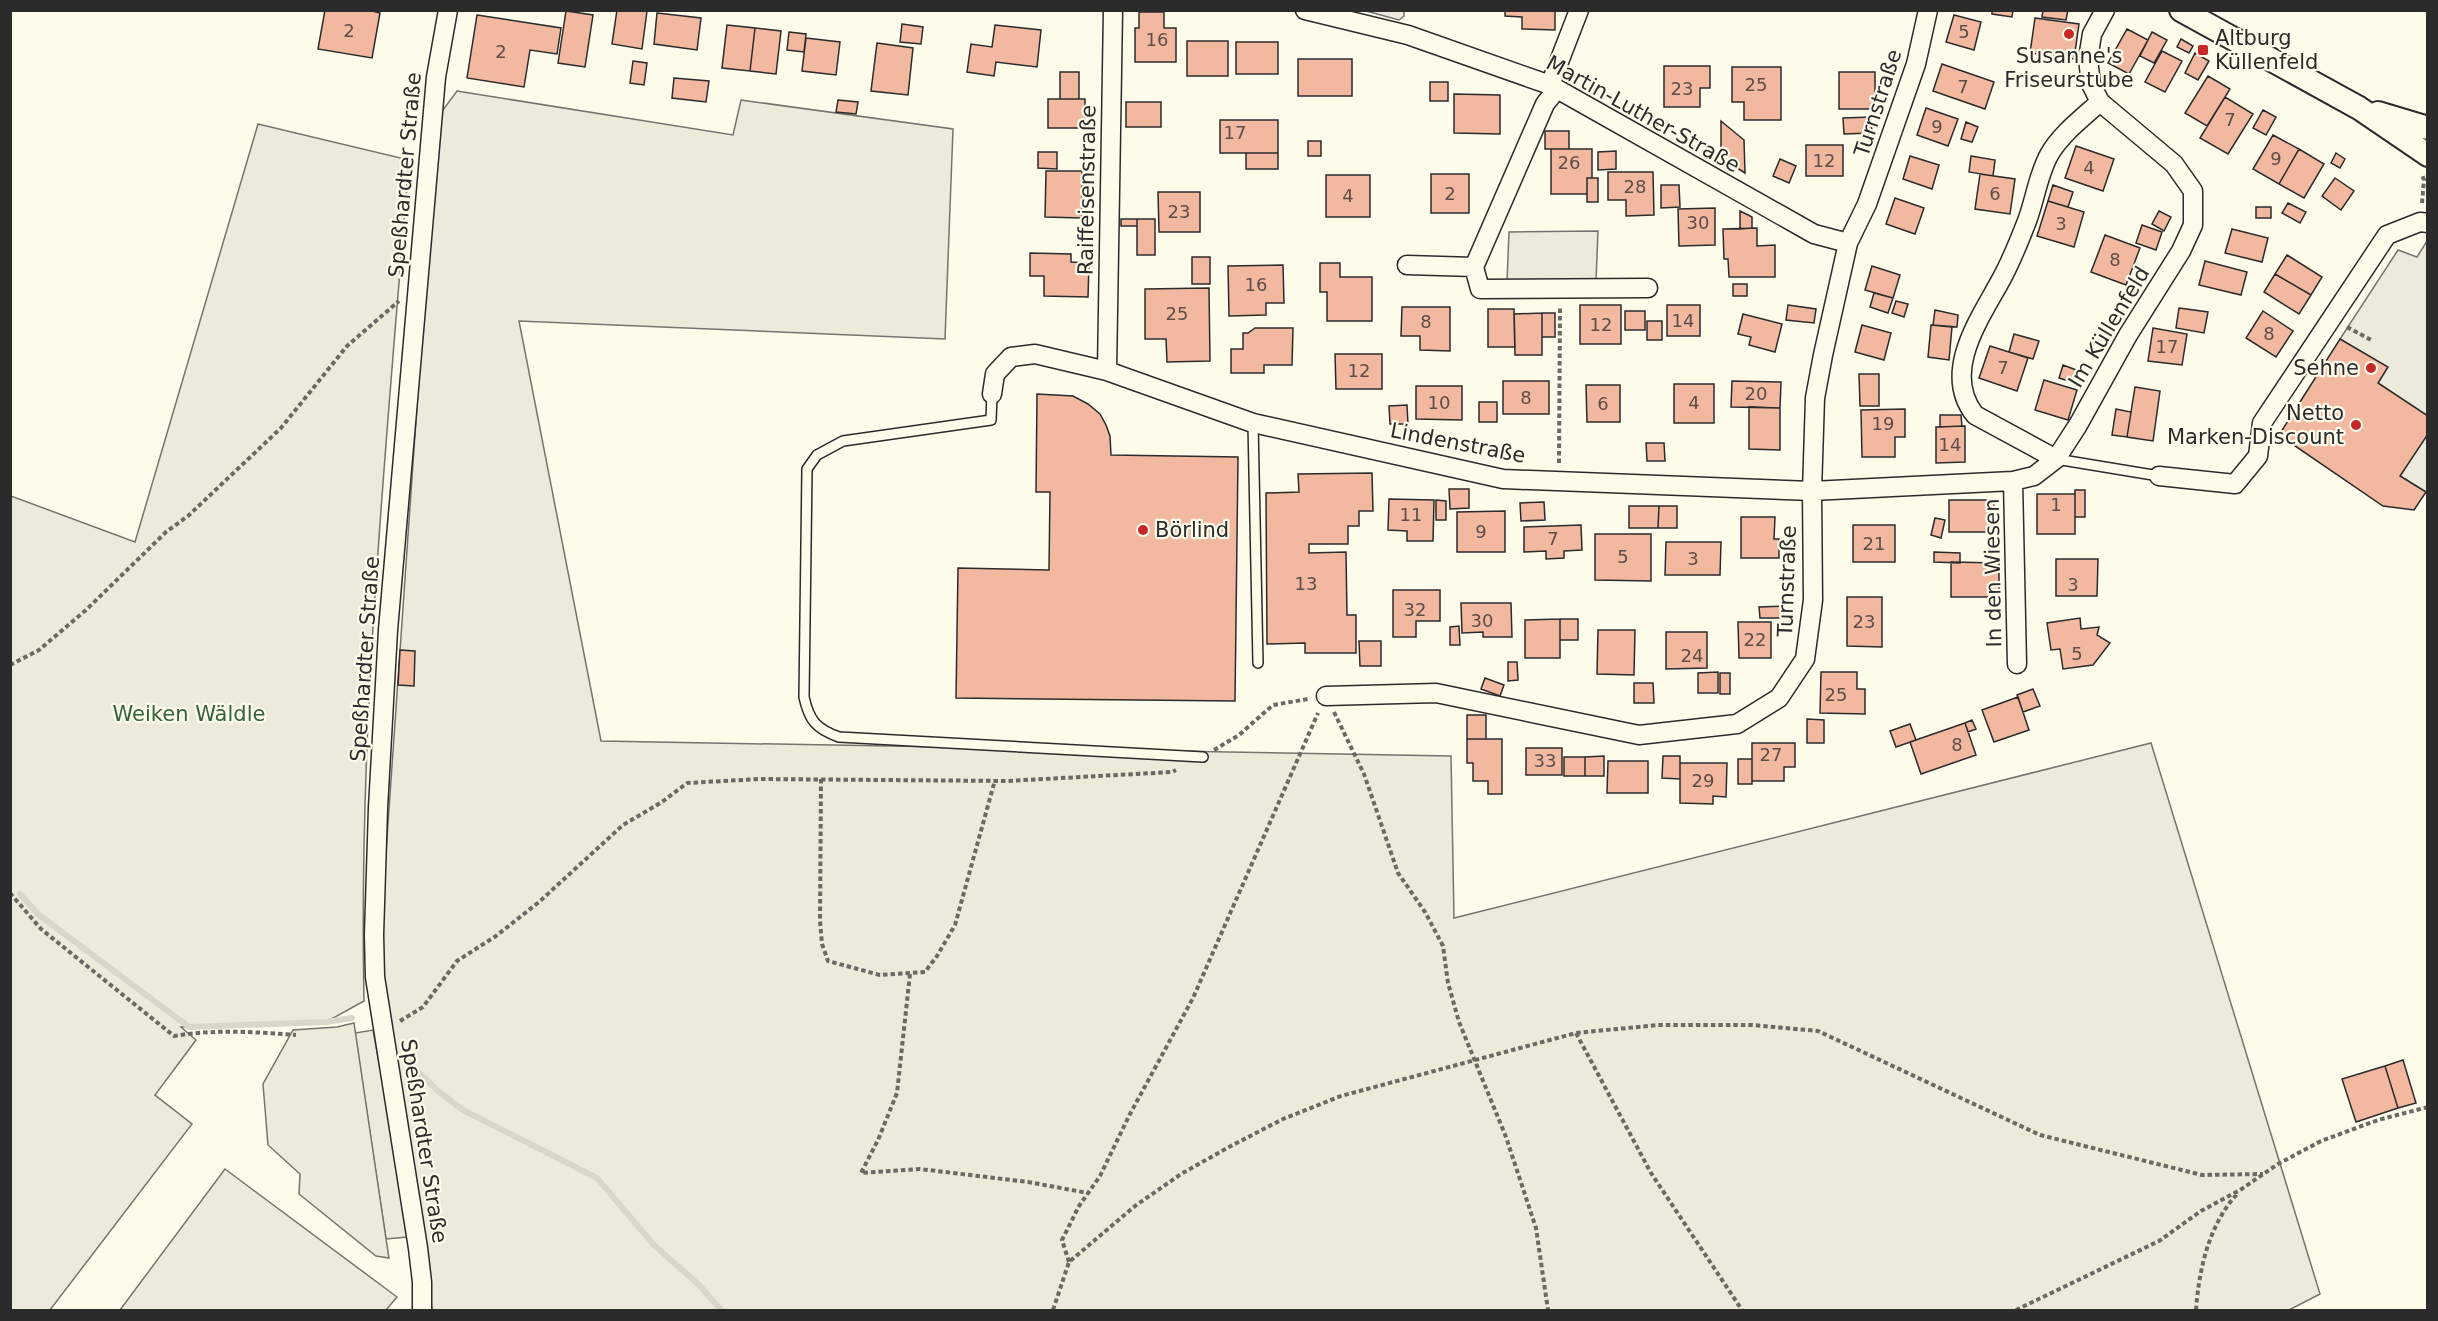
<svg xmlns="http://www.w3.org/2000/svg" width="2438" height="1321" viewBox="0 0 2438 1321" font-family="'DejaVu Sans',sans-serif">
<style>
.green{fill:#ecebdb;stroke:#74746e;stroke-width:1.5}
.parking{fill:#eceadb;stroke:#74746e;stroke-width:1.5}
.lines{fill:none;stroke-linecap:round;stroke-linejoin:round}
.stream{stroke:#d8d7c9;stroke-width:6}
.building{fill:#f2b8a0;stroke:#2b2b2b;stroke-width:1.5}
.service-casing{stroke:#2b2b2b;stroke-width:12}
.minor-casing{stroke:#2b2b2b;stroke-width:21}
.tertiary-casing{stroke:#2b2b2b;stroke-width:26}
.path{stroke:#6a6964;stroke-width:4;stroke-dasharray:4.5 3;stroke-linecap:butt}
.service{stroke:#fdfbea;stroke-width:9}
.minor{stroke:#fdfbea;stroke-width:18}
.tertiary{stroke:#fdfbea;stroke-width:22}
.poi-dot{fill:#c62828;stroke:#fdfbea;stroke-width:2}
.labels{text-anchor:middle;stroke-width:4.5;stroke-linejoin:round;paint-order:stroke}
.number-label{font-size:18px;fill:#5d4e48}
.poi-label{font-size:21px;fill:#2b2b2b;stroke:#fdfbea;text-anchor:start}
.street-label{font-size:21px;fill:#2b2b2b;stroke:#fdfbea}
.park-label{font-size:21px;fill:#34623c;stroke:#fdfbea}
</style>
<rect width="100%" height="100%" fill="#fdfbea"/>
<path class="green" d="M1366,11H1404V16L1399,20Z
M457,91L733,135L741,100L953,129L945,339L519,321L601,741L1451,756L1454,918L2151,743L2320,1294L2289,1310H432L425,1243L385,1007L382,910L437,118Z
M258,124L409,160C387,439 358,720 364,1001L326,1022L181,1027L196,1040L155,1095L192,1124L50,1310H11V496L135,542Z
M1598,231L1596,281L1507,282L1509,232Z
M373,1030L392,1132L407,1237L386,1239L355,1033Z
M225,1169L397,1297L386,1310H120Z"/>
<path class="parking" d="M2427,241V416L2378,383L2387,368L2340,339L2398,250L2417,257Z
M2427,434V490L2426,492L2400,476Z
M354,1023L386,1239L389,1258L376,1256L299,1194L300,1174L268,1145L263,1084L293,1030L337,1027Z"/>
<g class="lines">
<path class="stream" d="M20,894L39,915L189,1027L326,1022L352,1018
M405,1059L438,1091L463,1110L597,1178L654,1245L699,1285L721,1310"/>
</g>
<path class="building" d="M325,10H368L380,13L372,58L318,49Z
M617,10L647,11L642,49L612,44Z
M1505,10H1555V30L1522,29V17L1505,16Z
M1992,10H2013L2012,17L1992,14Z
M2043,10H2068L2066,20L2042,17Z
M566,11L593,15L585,67L558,63Z
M1139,12H1164V28H1176V62H1135V28H1139Z
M657,13L701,18L697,50L654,44Z
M477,15L561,28L557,54L530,50L524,87L467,78Z
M1954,15L1981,22L1974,50L1946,42Z
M2035,18L2079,24L2074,59L2030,53Z
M902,24L923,27L921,44L900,42Z
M727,25L755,28L750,71L722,68Z
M995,25L1041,30L1037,67L996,62L994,76L967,72L971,44L992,47Z
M755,28L781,31L776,74L750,71Z
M2127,29L2148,40L2129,74L2108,63Z
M789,32L806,34L804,52L787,50Z
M2152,32L2167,40L2154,63L2140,56Z
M806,38L840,42L836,75L802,71Z
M2181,39L2193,46L2189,53L2177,47Z
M1187,41H1228V76H1187Z
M1236,42H1278V74H1236Z
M877,43L913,48L908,95L871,91Z
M2162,51L2182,61L2165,92L2145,82Z
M2195,53L2209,61L2198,80L2185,73Z
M1298,59H1352V96H1298Z
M633,61L647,63L644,85L630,83Z
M1942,64L1994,82L1985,109L1933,91Z
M1664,66H1710V88H1700V107H1664Z
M1732,67H1781V120H1744V102H1732Z
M1060,72H1079V99H1060Z
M1839,72H1875V109H1839Z
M2208,76L2230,89L2207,126L2185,113Z
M674,78L709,81L706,102L672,98Z
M1430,82H1448V101H1430Z
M1454,94L1500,95V134L1454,133Z
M2225,97L2253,114L2228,154L2200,138Z
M1048,99H1085V128H1048Z
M838,100L858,102L856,114L836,112Z
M1126,102H1161V127H1126Z
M1926,108L1958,119L1948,146L1917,135Z
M2263,110L2276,117L2266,135L2253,128Z
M1871,117L1872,133L1844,134L1843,118Z
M1220,120H1278V153H1220Z
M1721,121L1744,140L1745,173L1721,158Z
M1966,122L1978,127L1972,142L1961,139Z
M1545,131H1569V149H1545Z
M2273,135L2299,149L2279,184L2253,169Z
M1308,141H1321V156H1308Z
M1806,145H1843V176H1806Z
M2076,146L2114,159L2103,191L2065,178Z
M1551,149H1592V178H1587V194H1551Z
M2299,149L2324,164L2304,198L2279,184Z
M1616,151V169L1598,170V152Z
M1038,152H1057V169L1038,168Z
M1246,153H1278V169H1246Z
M2336,153L2345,159L2340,168L2331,163Z
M1910,156L1939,165L1932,189L1903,179Z
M1971,156L1995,160L1993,176L1969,172Z
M1780,159L1796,166L1789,183L1773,176Z
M1046,171H1082V218L1045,217Z
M1608,172H1653L1654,215L1626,216V200H1608Z
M1431,174H1469V213H1431Z
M1980,174L2015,179L2010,214L1975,209Z
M1326,175H1370V217H1326Z
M1587,178H1598V202H1587Z
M2335,178L2354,191L2341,210L2322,196Z
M1661,185H1679L1680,207L1661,208Z
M2053,185L2073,192L2068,207L2048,201Z
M1158,192H1200V232H1159Z
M1895,198L1924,208L1915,234L1886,224Z
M2048,201L2084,212L2074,247L2037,236Z
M2288,203L2306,212L2300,223L2282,213Z
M2256,207H2271V218H2256Z
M1715,208V245L1679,246L1678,209Z
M1740,211L1752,217V228L1740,229Z
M2159,211L2171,217L2164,231L2152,224Z
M1121,219H1137V226H1121Z
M1137,219H1155V255H1137Z
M2142,225L2162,232L2156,250L2136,243Z
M1757,228V246L1775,245V277H1729L1728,259H1724L1723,229Z
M2232,229L2268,238L2262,262L2225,253Z
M2105,235L2140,248L2126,285L2091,272Z
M1030,253L1071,254V262L1089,263L1088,297L1044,296V276H1030Z
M2287,255L2322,277L2311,295L2275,274Z
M1192,257H1210V284H1192Z
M2205,261L2247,272L2241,295L2199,285Z
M1320,263H1340V277H1372V321H1327V292H1320Z
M1283,265L1284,303H1266V315L1229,316L1228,266Z
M1872,266L1900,275L1893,298L1865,290Z
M2275,274L2311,295L2299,314L2264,292Z
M1733,284H1747V296H1733Z
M1209,288L1210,361L1167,362L1166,339H1145V289Z
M1874,293L1893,298L1888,313L1870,307Z
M1896,301L1908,304L1904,317L1892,313Z
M1580,305H1621V344H1580Z
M1667,305H1700V336H1667Z
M1788,305L1816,309L1814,323L1786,320Z
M1402,307H1450V351L1420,350V336H1401Z
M2179,308L2208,312L2204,333L2176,328Z
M1488,309H1514L1515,347H1488Z
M1935,310L1958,315L1957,327L1933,325Z
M1625,311H1645V330H1625Z
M2263,311L2293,331L2276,357L2246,338Z
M1542,313V355H1515L1514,314Z
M1542,313H1555V337H1542Z
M1743,314L1782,324L1775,352L1749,345L1751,337L1738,334Z
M1647,321H1662V340H1647Z
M1862,325L1891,333L1884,360L1855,352Z
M1931,325L1952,327L1949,360L1928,357Z
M1255,328H1293L1292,365H1264V373H1231V349H1243V333H1248Z
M2153,328L2187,334L2182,365L2148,361Z
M2014,334L2039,341L2033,359L2009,352Z
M2340,339L2388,367L2378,383L2428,416V434L2400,476L2426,492L2414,510L2383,506L2279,435Z
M1990,346L2028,358L2017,391L1979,378Z
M1335,354H1382V389H1336Z
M2063,365L2079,371L2075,383L2059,378Z
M1859,374H1879V406H1860Z
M2044,380L2077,390L2068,420L2035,410Z
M1503,381H1549V414H1503Z
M1732,381L1781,382L1780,408L1731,407Z
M1674,384H1714V423H1674Z
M1586,385H1620V422H1587Z
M1416,386H1462V420L1416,419Z
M2135,387L2160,391L2153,441L2127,437Z
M1037,394L1073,396L1088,404L1100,414L1106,425L1110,436L1111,455L1238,457L1235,701L956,698L958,568L1049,570L1050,492H1036Z
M1479,402H1497V422H1479Z
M1407,405L1408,424H1390L1389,406Z
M1749,407L1780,408V450L1749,449Z
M1905,409V437H1895V457H1862L1861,410Z
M2116,409L2131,412L2127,437L2112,435Z
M1940,415H1961L1962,426L1940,427Z
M1965,426V462L1936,463V427Z
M1646,443H1664L1665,461H1647Z
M1372,473L1373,511H1359V526H1348V544H1309V553L1346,552L1347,615H1356V653H1305V643L1267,644L1266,493L1299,492L1298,474Z
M1449,489H1469V508L1450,509Z
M2075,490H2085V517H2075Z
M2037,494H2075V534H2037Z
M1389,499L1434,500L1433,541H1407V531L1388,530Z
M1436,500L1446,501V520H1436Z
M1949,500H1994V532H1949Z
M1544,502L1545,520L1521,521L1520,503Z
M1629,506H1659L1658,528H1629Z
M1659,506H1677V528H1658Z
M1505,511V552H1457V512Z
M1741,517H1775L1774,539H1779V558H1741Z
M1935,518L1945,520L1941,538L1931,535Z
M1581,525L1582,550L1564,551V558L1546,559V551L1524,552V527Z
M1853,525H1895V562H1853Z
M1595,534H1651V581L1595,580Z
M1666,542H1721L1720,575H1665Z
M1934,552L1960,553V563L1934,562Z
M2056,559H2098L2097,596H2056Z
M1951,562L1999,563V597H1951Z
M1393,590H1440V621H1416V637H1393Z
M1847,597H1882V647L1847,646Z
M1461,603H1511L1512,637H1483V632L1462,633Z
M1784,606V618H1760L1759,607Z
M2080,618L2081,629L2099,627L2097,635L2110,643L2093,665L2063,669L2060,649L2051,650L2047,623Z
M1560,619V658H1525V620Z
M1560,619H1578V640H1560Z
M1738,622H1771V658H1739Z
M1459,626L1460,645H1450V627Z
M1598,630H1635L1634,675L1597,674Z
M1666,632H1707V668L1666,669Z
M1359,641H1381V666H1360Z
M400,650L415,651L414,686L398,685Z
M1508,662H1517L1518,680L1508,681Z
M1718,672V693H1698V673Z
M1821,672H1857V689H1865V714L1820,713Z
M1720,673H1730V694H1720Z
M1485,678L1504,685L1500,696L1481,689Z
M1634,683H1653L1654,703H1634Z
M2033,689L2040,706L2023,712L2017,695Z
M2018,697L2029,730L1994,742L1982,710Z
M1467,715H1486V739H1467Z
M1807,719L1824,720V743H1807Z
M1972,720L1976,729L1968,732L1965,723Z
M1965,723L1976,755L1921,774L1910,742Z
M1910,724L1916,740L1896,747L1890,731Z
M1467,739H1502V794H1488V781H1473V763H1467Z
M1752,743H1795V767H1784V781H1752Z
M1526,748H1562V775H1526Z
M1604,756V776H1585V757Z
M1663,756H1680V779L1662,778Z
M1564,757H1585V776H1564Z
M1738,759H1752V784H1738Z
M1608,761H1648V793H1607Z
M1680,763H1727L1726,797L1713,796V804L1680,803Z
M2403,1060L2416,1103L2398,1108L2385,1066Z
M2385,1066L2398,1108L2356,1122L2342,1079Z"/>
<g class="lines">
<defs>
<path id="service" d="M992,394L991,420L843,441L817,455L807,469L804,697C809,720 816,729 839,737L1203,757
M1253,423L1258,663
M2056,459L2159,476"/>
<path id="minor" d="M1305,10L1408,35L1550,85L1814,234L1848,243
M1550,85L1579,10
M1407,265L1474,267
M1474,267L1545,104L1557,89
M1474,267L1480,289L1648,288
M1107,371L1113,10
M992,394L995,374L1011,357L1035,354L1107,371L1253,423L1503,479L1812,491L2013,481L2034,476L2056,459L2078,425L2128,335L2181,251L2193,225V191L2174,164L2100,102L2091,84L2088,59L2092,34L2105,10
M2056,459L1975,415C1940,371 1982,316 2003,276C2012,259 2020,239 2027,221C2035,200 2038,175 2049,155C2060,135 2082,118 2100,102
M2159,476L2235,484L2258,456L2262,423L2387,235L2420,222L2428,223
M2013,481L2017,664
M1326,696L1436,693L1639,735L1737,724L1779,698L1805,659L1813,600L1812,491L1815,398L1823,355L1848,243L1867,204L1916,64L1928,10
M422,1310V1282L418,1248L375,977L374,935L378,808L388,630L436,77L448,10"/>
<path id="tertiary" d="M2181,10L2359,108L2428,155
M2378,113L2428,128"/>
</defs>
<use href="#service" class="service-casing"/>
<use href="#minor" class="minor-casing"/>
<use href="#tertiary" class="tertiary-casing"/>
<path class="path" d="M2422,203L2424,180L2422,175
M2347,327L2373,341
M1559,463L1560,306
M10,665L39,650L86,610L166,532L188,516L281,428L347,346L399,301
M1334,712L1364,774L1398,873L1425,912L1443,946L1448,983L1459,1022L1506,1137L1536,1228L1548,1310
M1214,750L1239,735L1273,705L1308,699
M821,779L820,921L822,944L828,961L880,975L925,972L937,956L955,925L995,780
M10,893L41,929L174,1036C215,1029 255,1032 296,1035
M910,974L897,1093L878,1140L861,1173L920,1169L1028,1182L1088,1193
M400,1021L423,1007L457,961L496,936L539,902L623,825L662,802L687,783L759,779L1007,781L1172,772L1176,770
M1576,1033L1651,1173L1742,1310
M1069,1262L1062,1240L1079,1206L1100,1176L1130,1114L1193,998L1318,713
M1053,1310L1069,1262L1135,1206L1181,1174L1229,1147L1283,1119L1341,1096L1576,1033L1658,1025H1752L1818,1031L2040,1135L2202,1175L2263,1174
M2016,1310L2159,1241L2201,1211L2240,1190L2278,1164L2321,1141L2378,1120L2428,1107
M2196,1310C2199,1269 2209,1224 2238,1193"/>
<use href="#service" class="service"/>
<use href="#minor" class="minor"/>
<use href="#tertiary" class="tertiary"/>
</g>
<g class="poi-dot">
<circle cx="2069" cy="34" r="6"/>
<rect x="2197" y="44" width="12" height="12" rx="3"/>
<circle cx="2371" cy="368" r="6"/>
<circle cx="2356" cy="425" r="6"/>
<circle cx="1143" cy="530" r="6"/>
</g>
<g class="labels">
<g class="number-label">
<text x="349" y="37">2</text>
<text x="1964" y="38">5</text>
<text x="1157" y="46">16</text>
<text x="501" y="58">2</text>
<text x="1756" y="91">25</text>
<text x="1963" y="93">7</text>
<text x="1682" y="95">23</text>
<text x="2230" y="126">7</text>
<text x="1937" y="133">9</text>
<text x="1235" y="139">17</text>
<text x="2276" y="165">9</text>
<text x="1824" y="167">12</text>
<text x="1569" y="169">26</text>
<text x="2089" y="174">4</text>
<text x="1635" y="193">28</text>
<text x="1450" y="200">2</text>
<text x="1995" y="200">6</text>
<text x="1348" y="202">4</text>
<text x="1179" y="218">23</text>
<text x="1698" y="229">30</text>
<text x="2061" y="230">3</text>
<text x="2115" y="266">8</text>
<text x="1256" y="291">16</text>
<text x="1177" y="320">25</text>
<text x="1683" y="327">14</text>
<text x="1426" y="328">8</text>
<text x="1601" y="331">12</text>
<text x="2269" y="340">8</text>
<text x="2167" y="353">17</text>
<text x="2003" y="374">7</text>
<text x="1359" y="377">12</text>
<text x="1756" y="400">20</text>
<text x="1526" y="404">8</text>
<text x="1439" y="409">10</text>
<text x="1694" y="409">4</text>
<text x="1603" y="410">6</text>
<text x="1883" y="430">19</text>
<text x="1950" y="451">14</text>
<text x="2056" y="511">1</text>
<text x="1411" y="521">11</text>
<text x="1481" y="538">9</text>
<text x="1553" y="545">7</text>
<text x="1874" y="550">21</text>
<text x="1623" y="563">5</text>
<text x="1693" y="565">3</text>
<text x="1306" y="590">13</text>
<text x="2073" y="591">3</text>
<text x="1415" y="616">32</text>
<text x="1482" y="627">30</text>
<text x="1864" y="628">23</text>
<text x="1755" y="646">22</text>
<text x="2077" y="660">5</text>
<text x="1692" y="662">24</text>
<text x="1836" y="701">25</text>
<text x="1957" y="751">8</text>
<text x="1771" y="761">27</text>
<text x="1545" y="767">33</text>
<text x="1703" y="787">29</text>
</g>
<g class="poi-label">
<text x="2215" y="45">Altburg<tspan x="2215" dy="24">Küllenfeld</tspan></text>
<text x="2069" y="63" text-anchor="middle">Susanne's<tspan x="2069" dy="24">Friseurstube</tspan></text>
<text x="2359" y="375" text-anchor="end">Sehne</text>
<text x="2344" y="420" text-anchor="end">Netto<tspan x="2344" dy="24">Marken-Discount</tspan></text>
<text x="1155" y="537">Börlind</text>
</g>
<g class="street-label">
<text transform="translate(1878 103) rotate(-72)" y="7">Turnstraße</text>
<text transform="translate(1643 114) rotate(29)" y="7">Martin-Luther-Straße</text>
<text transform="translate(405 175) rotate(-85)" y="7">Speßhardter Straße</text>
<text transform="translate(1087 190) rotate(-89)" y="7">Raiffeisenstraße</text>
<text transform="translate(2109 327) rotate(-59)" y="7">Im Küllenfeld</text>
<text transform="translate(1458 443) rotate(11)" y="7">Lindenstraße</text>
<text transform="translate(1993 573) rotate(-91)" y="7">In den Wiesen</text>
<text transform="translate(1787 581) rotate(-88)" y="7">Turnstraße</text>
<text transform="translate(365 659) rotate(-86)" y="7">Speßhardter Straße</text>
<text transform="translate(424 1141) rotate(81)" y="7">Speßhardter Straße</text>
</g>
<g class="park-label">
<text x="189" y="721">Weiken Wäldle</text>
</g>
</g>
<rect width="2438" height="1321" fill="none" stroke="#2b2b2b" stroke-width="24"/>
</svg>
